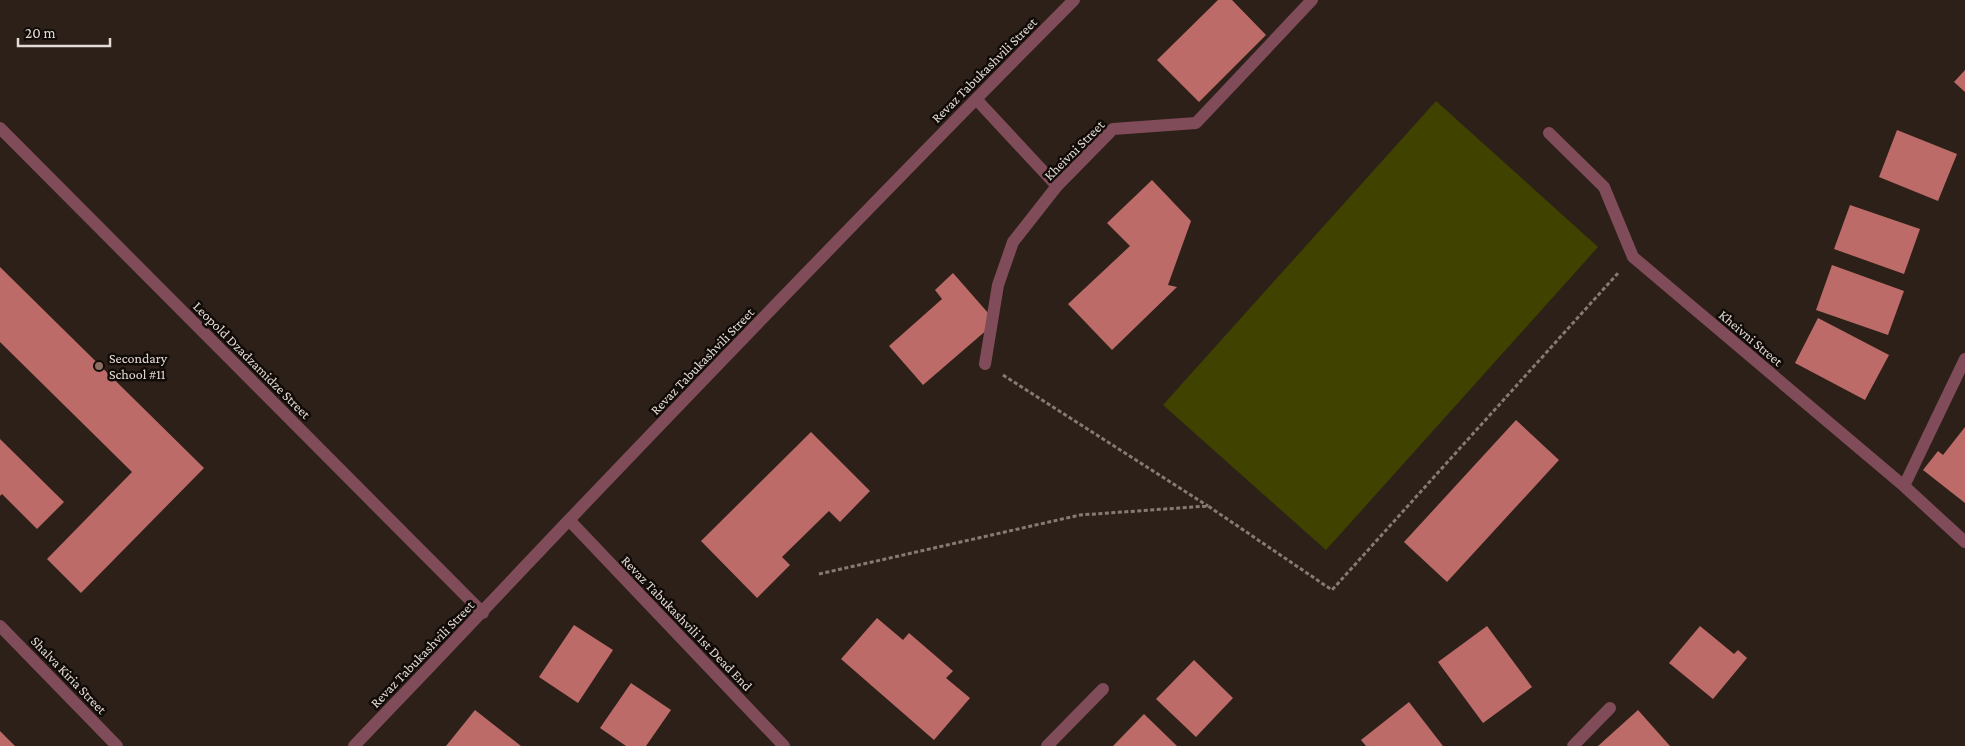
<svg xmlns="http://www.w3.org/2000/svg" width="1965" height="746" viewBox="0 0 1965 746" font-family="'Crimson Pro',serif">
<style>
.green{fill:#404200}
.building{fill:#bc6b68}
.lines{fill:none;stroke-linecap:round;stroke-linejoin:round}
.path{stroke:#867b74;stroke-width:3;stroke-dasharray:4 2.5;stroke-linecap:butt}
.minor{stroke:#814c5a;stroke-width:12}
.education-dot{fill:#8d6e63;stroke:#110b08;stroke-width:2}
.labels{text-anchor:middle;stroke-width:5;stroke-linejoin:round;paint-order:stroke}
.street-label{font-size:14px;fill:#e4dbd6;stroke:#110b08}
.poi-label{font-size:14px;fill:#e4dbd6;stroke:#110b08;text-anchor:start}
</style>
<rect width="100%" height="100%" fill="#2d2018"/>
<path class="green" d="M1436,101L1598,247L1326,550L1163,405Z"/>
<path class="building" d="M1218,0H1232L1266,35L1199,102L1157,60Z
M1965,70V92L1954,82Z
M1897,130L1957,154L1938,201L1879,177Z
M1152,180L1191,221L1168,285L1177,287L1112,350L1068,304L1130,246L1107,223Z
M1850,205L1920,229L1904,274L1834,249Z
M1832,265L1904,291L1888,335L1816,310Z
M0,267L204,468L81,593L47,559L132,472L0,342Z
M953,273L996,322L923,385L889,346L942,299L935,290Z
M1818,318L1889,355L1865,400L1795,363Z
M1516,420L1559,460L1447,582L1404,542Z
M1965,427V503L1923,470L1938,451L1943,455Z
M811,432L870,491L840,522L829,511L782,557L790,565L757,598L701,541Z
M0,439L64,502L37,529L2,494L0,496Z
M877,618L903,640L909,633L953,671L946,678L970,698L934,740L841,659Z
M574,625L613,650L578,703L539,677Z
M1487,626L1532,687L1483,723L1438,662Z
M1700,626L1734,654L1738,650L1747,658L1713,699L1669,663Z
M1194,660L1233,698L1196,737L1156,699Z
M631,683L671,710L646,746H626L600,728Z
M1409,702L1443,746H1366L1361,740Z
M475,710L521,746H446Z
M1638,710L1670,746H1598Z
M1144,714L1177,746H1113Z
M0,731L15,746H0Z"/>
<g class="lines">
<path class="path" d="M1003,375L1208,506
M819,574L1080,515L1208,506L1332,590L1619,272"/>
<path class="minor" d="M976,99L1057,186
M0,128L483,613
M1549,133L1604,187L1633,257L1904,486L1965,542
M985,364L998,285L1013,242L1057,186L1113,129L1196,123L1312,0
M1904,486L1965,359
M569,520L784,746
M0,626L117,746
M354,746C426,671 498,595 569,520C736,345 904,171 1074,0
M1047,746L1103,689
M1573,746L1610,708"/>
</g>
<circle class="education-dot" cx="99" cy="366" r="5"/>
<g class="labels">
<g class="street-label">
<text transform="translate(984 70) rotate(-45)" y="5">Revaz Tabukashvili Street</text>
<text transform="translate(1074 150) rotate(-45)" y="5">Kheivni Street</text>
<text transform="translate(1751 338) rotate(40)" y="5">Kheivni Street</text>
<text transform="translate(252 360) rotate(45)" y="5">Leopold Dzadzamidze Street</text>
<text transform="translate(702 361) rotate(-46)" y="5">Revaz Tabukashvili Street</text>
<text transform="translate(687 623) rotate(46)" y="5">Revaz Tabukashvili 1st Dead End</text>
<text transform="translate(422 654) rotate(-46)" y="5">Revaz Tabukashvili Street</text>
<text transform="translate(69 675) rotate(46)" y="5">Shalva Kiria Street</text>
</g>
<g class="poi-label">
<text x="109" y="363">Secondary<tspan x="109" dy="16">School #11</tspan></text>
</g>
</g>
<path d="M18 38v8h92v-8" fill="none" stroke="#e4dbd6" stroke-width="2.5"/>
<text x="25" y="38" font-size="15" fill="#e4dbd6" stroke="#110b08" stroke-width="4" paint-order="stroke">20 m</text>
</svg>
